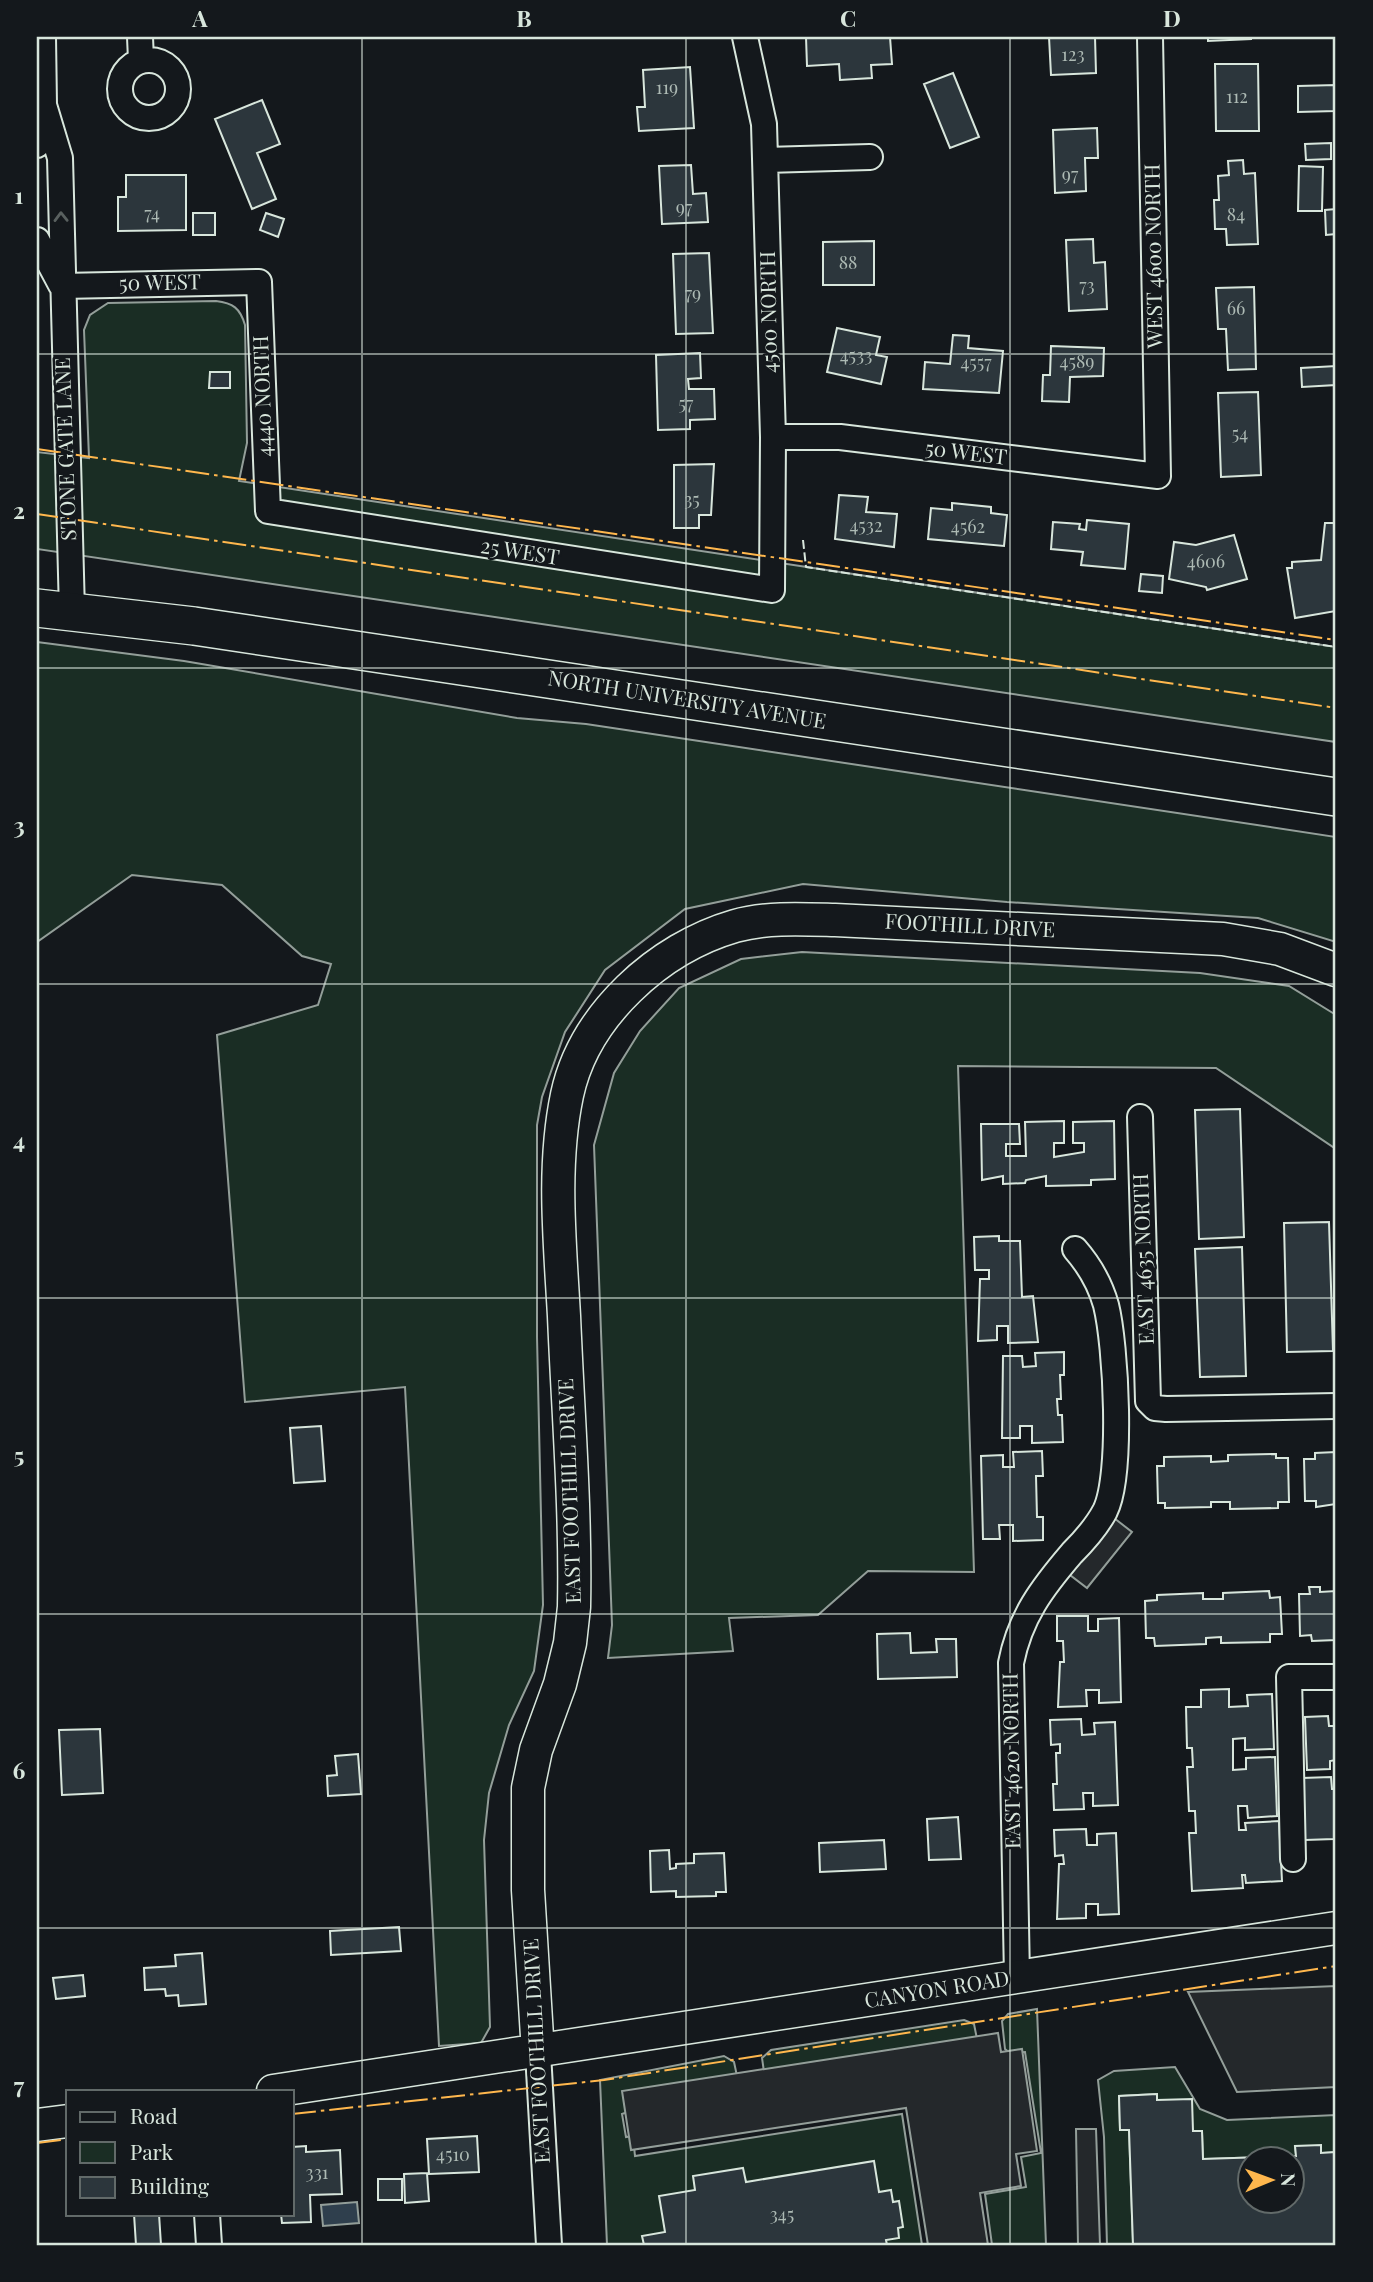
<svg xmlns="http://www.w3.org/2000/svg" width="1373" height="2282" viewBox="0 0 1373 2282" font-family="'Playfair Display',serif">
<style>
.green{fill:#1a2d24;stroke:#939e99;stroke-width:2}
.parking{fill:#24282b;stroke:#939e99;stroke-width:2}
.water{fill:#2f3f4d;stroke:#939e99;stroke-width:2}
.building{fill:#2c363c;stroke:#d8e6dc;stroke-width:2;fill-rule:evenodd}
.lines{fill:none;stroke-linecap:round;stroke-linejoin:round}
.minor-casing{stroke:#d8e6dc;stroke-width:28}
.major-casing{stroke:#d8e6dc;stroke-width:35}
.highway-casing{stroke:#d8e6dc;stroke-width:40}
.minor{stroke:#14181c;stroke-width:24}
.major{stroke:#14181c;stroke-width:32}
.highway{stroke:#14181c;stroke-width:37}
.fence{stroke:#d8e6dc;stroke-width:2;stroke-dasharray:9 3.5;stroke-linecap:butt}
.power{stroke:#ffb74d;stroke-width:2;stroke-dasharray:24 5 3.5 5;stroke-linecap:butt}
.oneway{stroke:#59605f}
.grid{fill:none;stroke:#d8e6dc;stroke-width:2;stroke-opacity:0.55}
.labels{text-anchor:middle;stroke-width:5;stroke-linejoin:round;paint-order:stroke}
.number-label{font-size:18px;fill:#adbab4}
.street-label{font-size:21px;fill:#d8e6dc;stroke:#14181c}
.neatline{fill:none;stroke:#d8e6dc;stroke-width:2.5}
.grid-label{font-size:23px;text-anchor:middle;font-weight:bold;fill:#d8e6dc}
</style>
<rect width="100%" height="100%" fill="#14181c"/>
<path class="green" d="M216,301C233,303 240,308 245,325L247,443L239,481L1336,647V742L37,549V452L89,458L84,330L90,315L108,303Z
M37,642L184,661L517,718L586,724L1336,837V942L1258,918L1007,902L803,884L685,909L605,970L565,1032L542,1097L537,1125V1337L543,1605L534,1671L509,1725L489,1793L484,1840L490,2027L481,2043L439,2046L405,1387L245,1402L217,1035L318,1005L331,964L302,956L222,885L132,875L37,942Z
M802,952L1200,973L1289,986L1336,1015V1149L1216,1068L958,1066L974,1572L868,1571L818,1615L729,1618L733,1651L608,1658L612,1625L594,1145L614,1073L640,1031L679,988L741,959Z
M1037,2009L1046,2245H992L985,2194L1026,2187L1021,2157L1041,2153L1025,2052L1010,2053L1005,2049L1002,2021L1008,2014Z
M964,2020L974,2024L977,2039L764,2072L762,2058L771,2050Z
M724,2056L734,2062L737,2076L622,2114L626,2137L633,2136L635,2156L902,2114L922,2245H607L600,2080Z
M1175,2067L1200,2109L1227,2120L1336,2115V2152L1321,2153L1295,2147L1296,2156L1203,2159L1202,2131H1193L1157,2100L1156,2094L1119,2096L1120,2129L1129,2130L1133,2244L1107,2245L1104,2137L1098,2080L1114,2071Z"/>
<path class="parking" d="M1114,1518L1132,1532L1087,1588L1070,1575Z
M1336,1986V2087L1237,2092L1188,1992Z
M998,2033L1001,2052L1022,2049L1037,2151L1016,2154L1021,2186L980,2193L988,2245H928L906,2108L631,2150L622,2091Z
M1076,2129H1096L1100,2245H1078Z"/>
<path class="water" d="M357,2202L359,2223L323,2226L321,2205Z"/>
<path class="building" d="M806,37H890L892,64L871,65L872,78L840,80L839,64L807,66Z
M1049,37H1095L1096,73L1051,75Z
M1208,37H1251V39L1208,41Z
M1215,64H1258L1259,131H1216Z
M690,67L694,128L639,131L637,107H645L643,70Z
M953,73L979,137L950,148L924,84Z
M1336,85V111L1298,112V86Z
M262,100L280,144L257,153L276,199L252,209L215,119Z
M1097,128L1098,158H1085L1086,191L1055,193L1053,130Z
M1331,143V159L1306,160L1305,144Z
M1243,160L1244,174L1255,173L1258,244L1227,245L1226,229H1215L1214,200H1219L1218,176L1229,175L1228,161Z
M691,165L693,194L706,193L708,222L662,224L659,166Z
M1299,166L1323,167L1322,211H1298Z
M126,175H186V230L118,231V197H126Z
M1336,209V234L1326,235L1325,210Z
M193,213H215V235H193Z
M266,213L284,219L278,237L260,230Z
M1093,239L1094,263L1105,262L1107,309L1069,311L1066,240Z
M874,241V285H823V242Z
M709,253L713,333L676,334L673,254Z
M1254,287L1256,369L1228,370L1226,329H1218L1216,288Z
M837,328L880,337L876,355L887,357L881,384L827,372Z
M953,335L969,336L968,348L1003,351L999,393L923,389L925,362L950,364Z
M1051,346L1104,348L1103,376L1070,377L1069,402L1042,401L1043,375H1050Z
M700,353L701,378L688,379L689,389H714L715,419L690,420V429L658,430L656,355Z
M1336,366V385L1302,387L1301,368Z
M210,372H230V388H209Z
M1258,392L1261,475L1221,477L1218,393Z
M714,464L711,515H699V528H674V465Z
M839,495L868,497L866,512L897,514L894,547L835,539Z
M952,503L991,507V513L1007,515L1004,546L928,539L931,508L952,510Z
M1087,520L1129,524L1125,569L1081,565L1083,552L1051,549L1053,522L1080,524L1079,529L1086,530Z
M1325,523H1336V611L1295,618L1287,568H1292V562L1321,560Z
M1234,535L1247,579L1207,590L1206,587L1169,579L1174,542L1196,545Z
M1141,574L1163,576L1162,593L1139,591Z
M1240,1109L1244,1237L1199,1239L1195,1110Z
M1064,1121V1143H1054V1157L1084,1152V1143H1073V1122L1114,1121L1115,1179L1091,1180V1185L1046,1186V1176L1026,1180L1025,1183L1003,1184V1176L982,1180L981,1124H1019L1020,1144H1006V1156H1026L1025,1122Z
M1329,1222L1333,1351L1287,1352L1284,1223Z
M999,1236V1241H1020L1022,1297L1033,1296L1038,1342L1008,1343V1326H997V1340L978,1341L980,1279H989V1270H975L974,1237Z
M1242,1247L1246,1376L1200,1377L1195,1249Z
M1064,1352V1375H1060L1061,1399H1057L1058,1415H1062L1063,1442L1032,1443V1426H1020V1438H1002L1003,1356H1022L1023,1367L1036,1366L1035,1353Z
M321,1426L325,1481L294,1483L290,1428Z
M1042,1451L1043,1476H1036L1037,1517H1043V1540L1013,1541V1525H999L1000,1539H983L981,1456L1003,1455V1467H1014L1013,1452Z
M1336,1452V1504L1316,1507V1501H1305L1304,1459H1315V1453Z
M1276,1454V1458H1288L1289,1502H1278V1508L1230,1509V1502H1211V1507L1165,1508V1503H1158L1157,1466H1164V1457L1211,1456V1462L1228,1461V1455Z
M1309,1587H1320V1592L1336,1591V1640L1312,1641L1311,1635L1300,1636L1299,1594H1310Z
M1269,1591L1270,1598L1280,1597L1282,1634H1270V1642L1221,1643V1637L1206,1638V1644L1155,1646L1154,1638H1146L1145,1601L1157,1600V1595L1203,1593V1599H1223V1593Z
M1057,1616H1088V1631H1098V1619L1119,1618L1121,1702L1099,1703V1690H1086L1087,1706L1058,1707L1060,1662H1064L1063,1641H1057Z
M910,1633L911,1653L937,1652L936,1639H956L957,1677L878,1679L877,1634Z
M1229,1689V1707L1248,1706L1247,1695L1272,1694L1274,1749L1245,1750V1738L1233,1739V1770L1246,1769V1758L1275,1757L1277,1816L1248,1818L1247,1806H1238L1239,1830H1246L1245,1823L1279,1821L1282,1881L1246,1883L1245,1875H1242L1243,1888L1192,1891L1189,1833H1196L1195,1811H1189L1187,1767H1193L1192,1748H1187L1186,1707H1201V1690Z
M1328,1716L1329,1726H1336V1760L1330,1761V1769L1307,1770L1305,1717Z
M1081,1719L1082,1735L1095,1734L1094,1723L1115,1722L1118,1805L1093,1806V1793H1083L1084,1809L1054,1810L1053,1784H1057L1056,1753H1060V1744L1051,1745L1050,1720Z
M100,1729L103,1793L62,1795L59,1730Z
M358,1754L361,1794L328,1796L327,1776L337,1775L335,1756Z
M1331,1777L1332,1789H1336L1334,1839L1305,1840L1302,1778Z
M958,1817L961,1859L929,1860L927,1819Z
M1086,1829L1087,1845H1097V1834L1116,1833L1119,1914L1098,1915V1904H1086V1918L1057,1919L1059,1864H1064L1063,1855L1055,1856L1054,1830Z
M884,1840L886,1869L820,1872L819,1843Z
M669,1850L670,1869L676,1868V1864L694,1863V1854L724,1853L726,1892H716V1896L676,1897V1891L651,1892L650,1851Z
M399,1927L401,1951L331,1955L330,1931Z
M202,1953L206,2004L179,2006L178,1995L166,1996L165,1989L145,1990L144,1968L176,1966L175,1955Z
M83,1975L85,1996L56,1999L53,1978Z
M1157,2094V2100L1192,2099L1193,2131H1202L1203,2159L1296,2156L1295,2146L1321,2145V2153L1336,2152V2245H1133L1129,2130H1120L1119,2096ZM1250,2160H1292V2202H1250Z
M477,2136L479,2172L429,2174L427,2139Z
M306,2146V2152L340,2150L342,2194L310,2195L311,2222L282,2223L281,2214H292V2147Z
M874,2161L879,2192L891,2190L893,2202L899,2201L903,2227L898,2228L899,2238L886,2240L887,2245H644L642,2236L665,2232L659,2196L695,2190L693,2176L743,2168L746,2182Z
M427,2173L429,2201L405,2203L404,2174Z
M378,2179H402V2200H378Z
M134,2214H159L161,2245H136Z"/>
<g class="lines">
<defs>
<path id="minor" d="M140,37L141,60
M120 89a29 29 0 1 1 58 0a29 29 0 1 1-58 0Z
M44,105L60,158L72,612
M37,145L44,105L43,37
M766,160L870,157
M37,240L61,285
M62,286L259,282L268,511L772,590L773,437L764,124L745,37
M773,437H840L1158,476L1150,37
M1140,1117L1148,1401L1155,1408L1166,1409L1336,1406
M1293,1859L1289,1677H1336
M1017,1977L1011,1663C1020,1617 1042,1588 1072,1553C1084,1541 1097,1526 1105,1511C1123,1475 1116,1345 1106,1305C1100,1284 1089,1265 1075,1249
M538,2053L549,2245
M207,2214L209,2245"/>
<path id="major" d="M538,2053L528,1890V1788L536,1750L560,1684L570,1643L574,1607C576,1510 568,1413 564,1316C560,1243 552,1167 567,1095C584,1015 659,948 735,926C767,917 802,919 835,920L1223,939L1280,949L1336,970
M273,2091L1336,1928
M37,2125L68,2121"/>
<path id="highway" d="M37,608L194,626L1336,797"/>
</defs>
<use href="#minor" class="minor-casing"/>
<use href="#major" class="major-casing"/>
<use href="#highway" class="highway-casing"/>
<use href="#minor" class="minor"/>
<use href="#major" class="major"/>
<use href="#highway" class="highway"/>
<path class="fence" d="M803,540L806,567L1336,647"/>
<path class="power" d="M37,449L1336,640
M37,514L1336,708
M292,2114L604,2080L1336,1966
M37,2143L68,2139"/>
</g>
<defs><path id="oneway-chevron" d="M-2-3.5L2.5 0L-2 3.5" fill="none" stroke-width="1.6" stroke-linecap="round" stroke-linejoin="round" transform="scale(1.75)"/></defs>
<use class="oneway" href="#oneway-chevron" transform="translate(61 217) rotate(-91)"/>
<path class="grid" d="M362,37V2245M686,37V2245M1010,37V2245M37,354H1336M37,668H1336M37,984H1336M37,1298H1336M37,1614H1336M37,1928H1336"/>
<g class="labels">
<g class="number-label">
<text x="1073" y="61">123</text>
<text x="667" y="94">119</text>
<text x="1237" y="103">112</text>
<text x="1070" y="181">97</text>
<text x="684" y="214">97</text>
<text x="152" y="220">74</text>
<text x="1236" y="221">84</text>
<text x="848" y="269">88</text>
<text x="1087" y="292">73</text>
<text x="693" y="300">79</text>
<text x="1236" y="315">66</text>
<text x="856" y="362">4533</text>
<text x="1077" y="368">4589</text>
<text x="976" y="369">4557</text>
<text x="686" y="410">57</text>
<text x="1240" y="440">54</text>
<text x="692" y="506">35</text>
<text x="866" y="532">4532</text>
<text x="968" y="533">4562</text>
<text x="1206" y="568">4606</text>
<text x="453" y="2161">4510</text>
<text x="317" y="2179">331</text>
<text x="782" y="2221">345</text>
</g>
<g class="street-label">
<text transform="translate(1154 256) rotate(-91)" y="7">WEST 4600 NORTH</text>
<text transform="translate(160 283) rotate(-1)" y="7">50 WEST</text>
<text transform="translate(769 312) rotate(-91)" y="7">4500 NORTH</text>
<text transform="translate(263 396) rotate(-92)" y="7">4440 NORTH</text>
<text transform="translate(66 449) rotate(-92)" y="7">STONE GATE LANE</text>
<text transform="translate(966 453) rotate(7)" y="7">50 WEST</text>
<text transform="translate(520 552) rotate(9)" y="7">25 WEST</text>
<text transform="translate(687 700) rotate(9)" y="7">NORTH UNIVERSITY AVENUE</text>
<text transform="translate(970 926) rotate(3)" y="7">FOOTHILL DRIVE</text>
<text transform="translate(1144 1259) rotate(-92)" y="7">EAST 4635 NORTH</text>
<text transform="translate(570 1491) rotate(-92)" y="7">EAST FOOTHILL DRIVE</text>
<text transform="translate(1012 1761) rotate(-91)" y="7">EAST 4620 NORTH</text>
<text transform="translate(937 1990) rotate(-9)" y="7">CANYON ROAD</text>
<text transform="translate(537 2051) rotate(-93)" y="7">EAST FOOTHILL DRIVE</text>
</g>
</g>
<rect width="1373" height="2282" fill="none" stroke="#14181c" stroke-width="77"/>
<rect x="66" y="2090" width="228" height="126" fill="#14181c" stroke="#626a69" stroke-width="2"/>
<rect x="80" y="2112" width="35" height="10" fill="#14181c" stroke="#626a69" stroke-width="2"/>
<text x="130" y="2124" font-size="21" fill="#d8e6dc">Road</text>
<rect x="80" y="2142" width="35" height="21" fill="#1a2d24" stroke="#626a69" stroke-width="2"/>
<text x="130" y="2160" font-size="21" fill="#d8e6dc">Park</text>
<rect x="80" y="2177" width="35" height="21" fill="#2c363c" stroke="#626a69" stroke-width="2"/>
<text x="130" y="2194" font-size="21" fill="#d8e6dc">Building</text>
<g transform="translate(1271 2180) rotate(89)"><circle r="33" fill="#14181c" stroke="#626a69" stroke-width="2"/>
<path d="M0-5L12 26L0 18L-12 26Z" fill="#ffb74d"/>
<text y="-10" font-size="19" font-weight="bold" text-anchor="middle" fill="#d8e6dc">N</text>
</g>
<rect x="38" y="38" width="1296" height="2206" class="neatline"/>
<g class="grid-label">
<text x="200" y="27">A</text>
<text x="524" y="27">B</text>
<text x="848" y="27">C</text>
<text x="1172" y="27">D</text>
<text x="19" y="204">1</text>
<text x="19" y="519">2</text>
<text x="19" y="834">3</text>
<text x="19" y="1149">4</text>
<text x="19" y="1464">5</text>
<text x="19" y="1779">6</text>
<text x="19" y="2094">7</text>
</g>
</svg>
